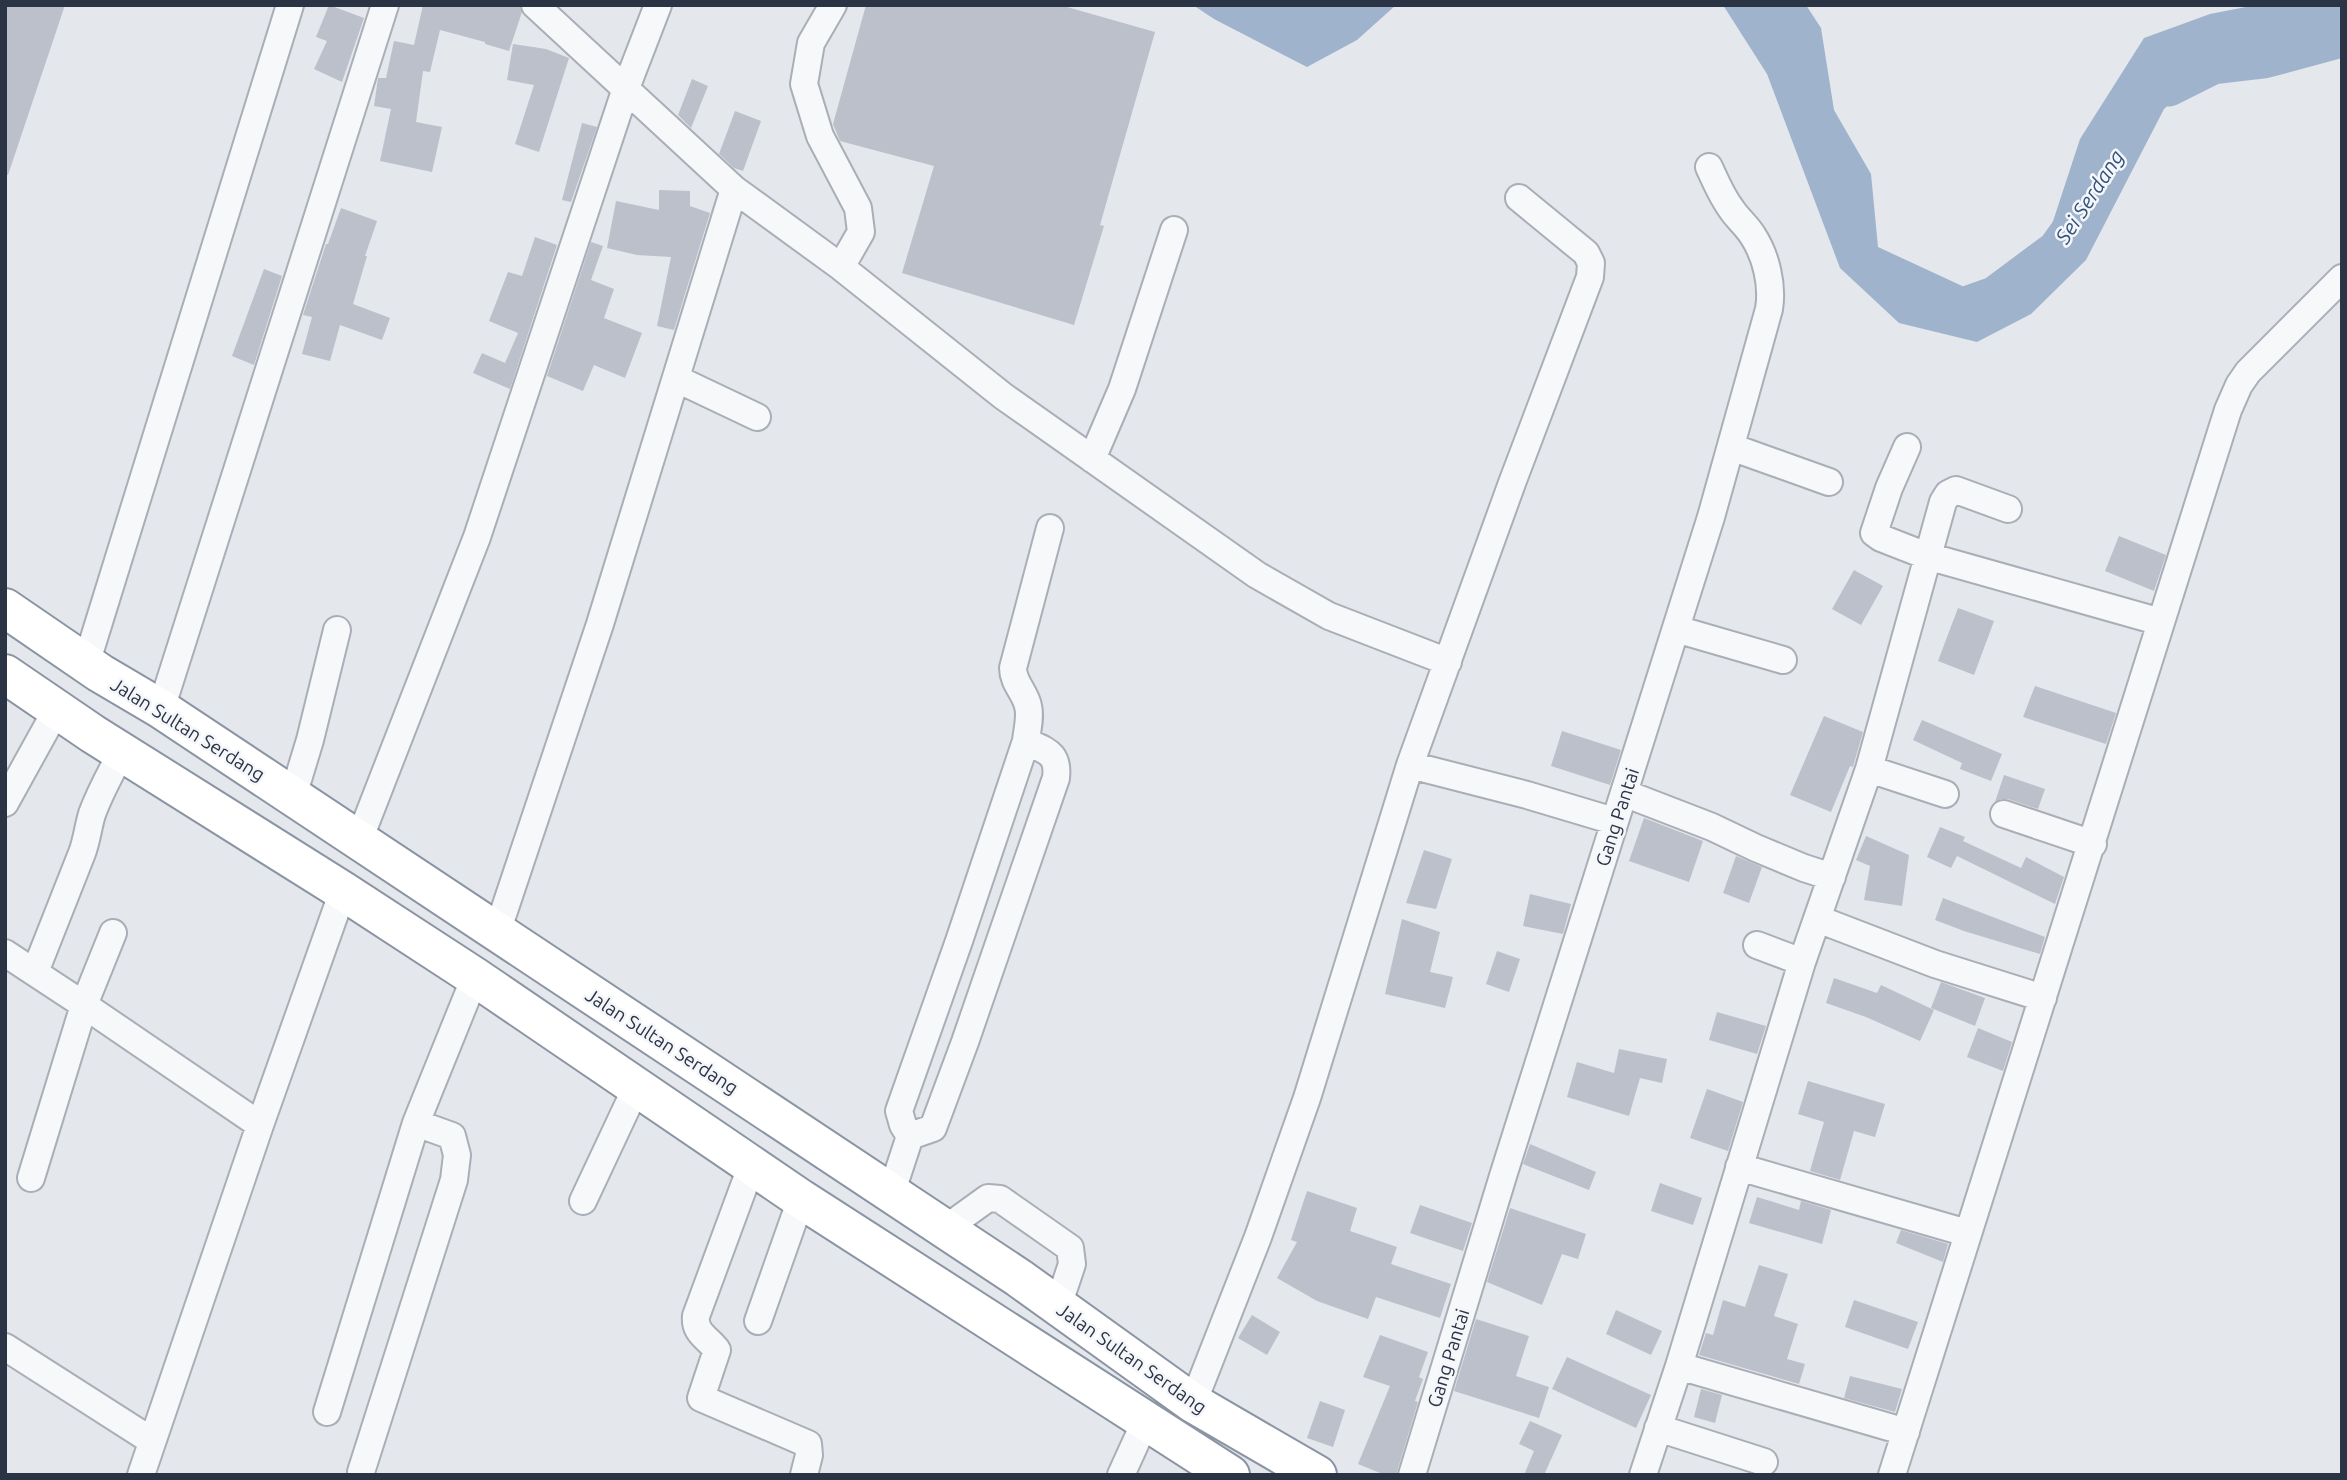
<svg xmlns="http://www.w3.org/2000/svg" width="2347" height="1480" viewBox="0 0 2347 1480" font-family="Ubuntu,sans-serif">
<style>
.water{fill:#9fb4cc}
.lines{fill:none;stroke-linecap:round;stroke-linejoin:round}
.river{stroke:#9fb4cc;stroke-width:37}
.building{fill:#bbc0ca}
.minor-casing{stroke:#a9aeb7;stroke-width:30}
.highway-casing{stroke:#8b94a3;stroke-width:42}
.minor{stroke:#f7f8fa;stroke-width:26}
.highway{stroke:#fff;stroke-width:38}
.labels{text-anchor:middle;stroke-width:5;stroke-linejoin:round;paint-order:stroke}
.street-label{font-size:19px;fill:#2b3445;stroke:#f4f6f9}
.water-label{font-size:21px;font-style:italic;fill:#34527a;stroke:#f4f6f9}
</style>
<rect width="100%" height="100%" fill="#e4e7ec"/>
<path class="water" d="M1193,5H1396L1357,40L1307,67L1214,19Z
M1723,5H1806L1821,28L1834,110L1871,174L1878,247L1986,297L2037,270L2080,139L2144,38L2210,14L2256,5H2342V44L2217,63L2164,109L2086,260L2031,314L1977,342L1899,323L1840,268L1767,74Z"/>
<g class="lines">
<path class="river" d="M2169,88L2213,66L2264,60L2342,39
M1960,307L1994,295L2056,249L2072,227"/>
</g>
<path class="building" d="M5,5H65L8,175H5Z
M329,5L364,18L342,82L314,69L327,41L316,37Z
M423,5H514L520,7L522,12L509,51L485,44V42L440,30L430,72L423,71L416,122L442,127L432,172L380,161L391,109L374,106L378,78H386L394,41L414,45Z
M866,5H1060L1155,32L1100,225L1104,226L1074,325L902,273L934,166L840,141L833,124Z
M513,44L546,49L569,58L539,152L515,144L534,85L507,80Z
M692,79L708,86L691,128L678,115Z
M735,111L761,121L743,171L734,168L719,154Z
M582,123L597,127L571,202L562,200Z
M659,190L690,191V206L710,213L674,330L657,326L671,257L637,255L607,248L616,201L659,210Z
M341,208L377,221L365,256H367L353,304L390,318L382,340L340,325L330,361L302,354L312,317L303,315L326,244H328Z
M535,237L557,245L510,389L473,373L482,353L505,363L518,333L489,321L508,272L522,276Z
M591,242L603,246L591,280L614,289L604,318L642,333L625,378L594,365L583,391L547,376Z
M264,269L282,276L254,365L232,356Z
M2119,536L2166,555L2154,591L2105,571Z
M1854,570L1883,586L1861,625L1832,609Z
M1958,608L1994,621L1974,675L1938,661Z
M2035,686L2116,713L2106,744L2023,717Z
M1824,716L1863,732L1853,767L1850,766L1831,812L1790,795Z
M1922,720L2002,754L1991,781L1960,769L1962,763L1913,740Z
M1562,731L1621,750L1610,785L1551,766Z
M2004,775L2045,789L2038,809L2008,799H2002L1995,802Z
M1644,818L1703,841L1689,882L1629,861Z
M1940,827L1965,837L1963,841L2021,868L2026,857L2064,877L2055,904L1957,856L1951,868L1927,857Z
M1866,836L1909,855L1902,906L1864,900L1870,866L1856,860Z
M1424,850L1452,859L1436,909L1406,903Z
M1736,856L1762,867L1749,903L1723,893Z
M1530,894L1571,904L1563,934L1523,926Z
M1943,898L2045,937L2040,954L1964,931L1935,920Z
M1402,919L1440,932L1430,972L1453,977L1445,1008L1385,994Z
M1497,951L1520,959L1509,992L1486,984Z
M1834,978L1877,993L1881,985L1934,1010L1920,1041L1866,1017L1826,1003Z
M1941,982L1985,998L1975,1026L1931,1008Z
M1717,1012L1766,1026L1757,1054L1709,1040Z
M1978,1028L2012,1042L2003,1071L1967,1057Z
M1619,1049L1667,1059L1662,1083L1640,1078L1629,1116L1567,1097L1577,1062L1614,1073Z
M1808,1081L1885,1104L1875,1137L1854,1131L1840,1180L1810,1171L1824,1122L1798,1114Z
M1707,1089L1743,1102L1728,1151L1690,1138Z
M1530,1144L1596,1172L1589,1190L1523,1164Z
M1660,1183L1702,1198L1693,1225L1651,1211Z
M1307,1191L1357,1208L1350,1231L1397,1247L1391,1264L1451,1284L1440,1318L1376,1297L1368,1319L1317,1301L1277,1278L1297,1242L1291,1240Z
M1757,1197L1799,1210L1801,1201L1831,1210L1822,1244L1749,1223Z
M1420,1205L1472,1223L1463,1251L1410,1233Z
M1510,1208L1586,1234L1578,1259L1562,1254L1542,1305L1487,1282Z
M1901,1230L1948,1244L1943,1262L1896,1243Z
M1759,1265L1788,1274L1774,1316L1798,1324L1787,1359L1805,1364L1799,1384L1699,1355L1706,1333L1713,1335L1723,1300L1745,1307Z
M1854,1300L1918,1322L1908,1349L1845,1327Z
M1616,1310L1662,1331L1651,1355L1606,1334Z
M1252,1315L1280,1332L1267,1355L1238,1338Z
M1476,1319L1529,1336L1516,1376L1549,1387L1539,1418L1454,1391Z
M1380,1335L1428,1352L1419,1377L1423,1379L1415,1401L1418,1402L1396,1475H1385L1358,1464L1390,1386L1363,1377Z
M1567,1357L1651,1395L1636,1428L1552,1389Z
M1850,1376L1902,1389L1895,1412L1844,1398Z
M1701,1389L1722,1395L1715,1423L1694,1417Z
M1320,1401L1345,1410L1333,1447L1307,1438Z
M1530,1421L1562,1435L1544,1475H1524L1534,1451L1519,1444Z"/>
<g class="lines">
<defs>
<path id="minor" d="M535,5L734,189L841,267L1003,396L1257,575L1329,616L1448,662
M833,5L811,43L804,84L820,136L858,208L861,232L841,267
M677,379L757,417
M1731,447L1829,482
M1907,447L1889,488L1874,533L1881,538L1927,556L2161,622
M1092,459L1122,389L1174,230
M1676,629L1783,660
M86,664L290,5
M161,709L385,5
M1410,765L1527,795L1614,821
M1869,769L1945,794
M1624,793L1712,827L1756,848L1804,868L1832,877
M293,796L310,740L337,630
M5,803L57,709
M2004,814L2093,844
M359,840L477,537L626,88L658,5
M1818,919L1935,964L2043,998
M497,932L600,624L734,189
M1757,945L1802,962
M5,953L84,1005L260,1125
M35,972L82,853C87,840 88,827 92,814C100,792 111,772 122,752
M910,1136L903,1125L899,1111L959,941L1026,741C1027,730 1031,717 1028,706C1025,692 1013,683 1013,668L1050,528
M910,1136L933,1128L965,1042L1056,778C1059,752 1045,751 1026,741
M751,1167L696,1316C694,1333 708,1338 717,1350L701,1398L808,1444L809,1455L804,1475
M1739,1167L1967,1233
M31,1178L84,1005L113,933
M891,1194L910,1136
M583,1201L636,1088
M945,1229L988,1198L1000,1199L1070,1248L1072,1264L1058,1306
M758,1321L801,1199
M5,1347L152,1441
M1679,1366L1906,1432
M1193,1403L1258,1237L1307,1098L1410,765L1512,483L1590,277L1591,263L1586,253L1519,198
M327,1412L416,1123L475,977
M1658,1428L1764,1462
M361,1472L454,1180L457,1155L452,1136L416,1123
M141,1475L260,1125L343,891
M1121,1475L1146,1420
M1412,1475L1503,1176L1711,517L1769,309C1773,285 1766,256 1753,236C1747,226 1738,219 1732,210C1722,197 1716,182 1709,167
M1643,1475L1679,1366L1802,962L1869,769L1943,502L1948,494L1956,490L2008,509
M1892,1475L2228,410L2239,385L2248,372L2342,278"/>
<path id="highway" d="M5,608L100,673L161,709L1019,1278L1193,1403L1317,1475
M5,674L93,734L343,891L475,977L801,1199L1230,1475"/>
</defs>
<use href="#minor" class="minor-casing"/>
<use href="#highway" class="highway-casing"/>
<use href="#minor" class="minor"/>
<use href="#highway" class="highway"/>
</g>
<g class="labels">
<g class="street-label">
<text transform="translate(188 729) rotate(32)" y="7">Jalan Sultan Serdang</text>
<text transform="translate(1617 817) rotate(-72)" y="7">Gang Pantai</text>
<text transform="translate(662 1041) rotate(33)" y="7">Jalan Sultan Serdang</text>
<text transform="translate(1132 1358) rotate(35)" y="7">Jalan Sultan Serdang</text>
<text transform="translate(1448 1358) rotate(-73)" y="7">Gang Pantai</text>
</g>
<g class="water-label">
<text transform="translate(2090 197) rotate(-57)" y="7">Sei Serdang</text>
</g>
</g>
<rect width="2347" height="1480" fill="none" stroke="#2b3445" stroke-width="14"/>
</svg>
